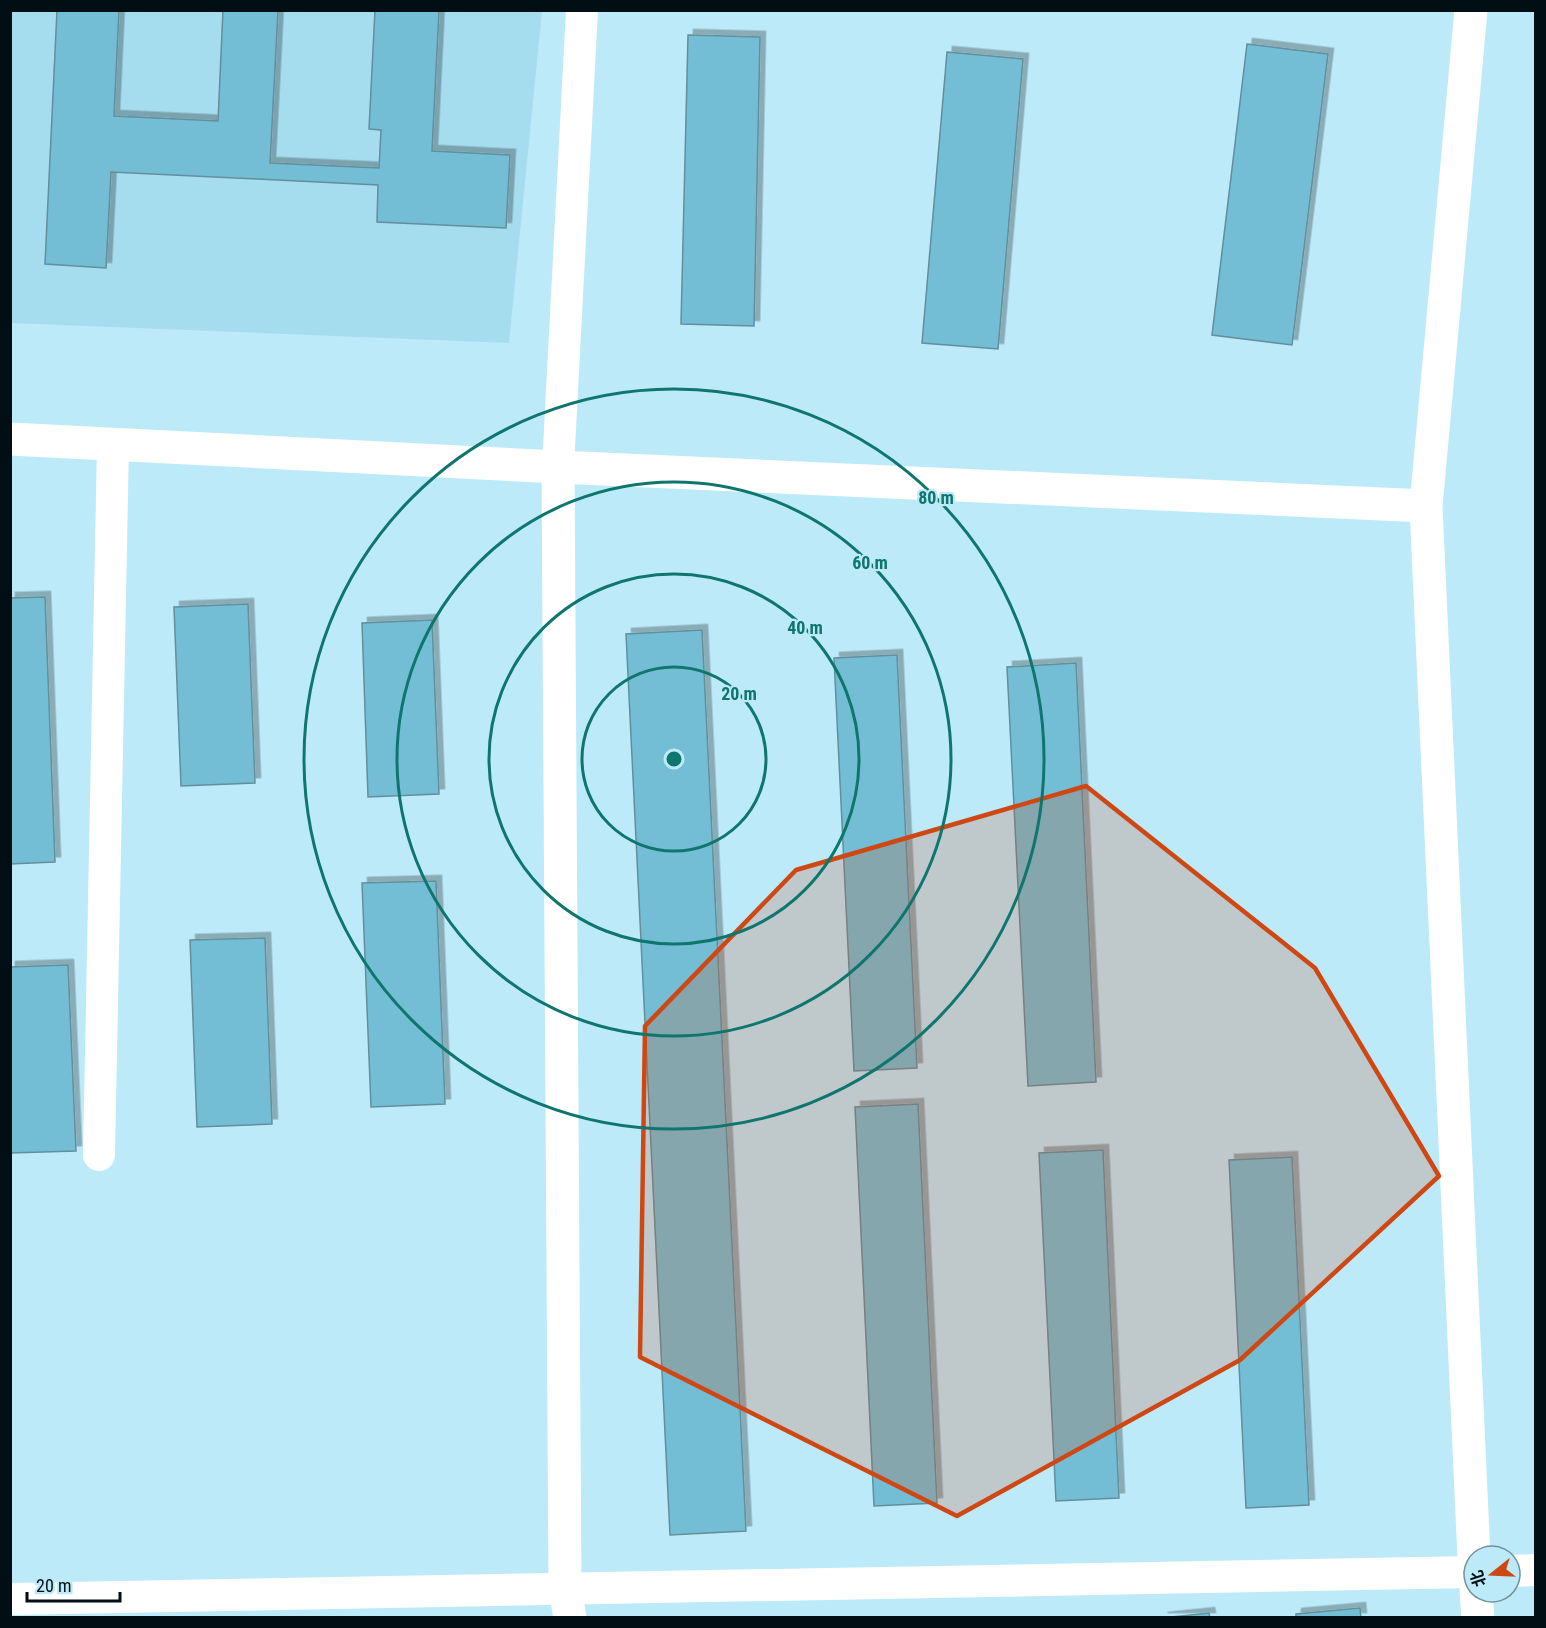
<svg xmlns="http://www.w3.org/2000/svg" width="1546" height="1628" viewBox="0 0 1546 1628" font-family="'Roboto Condensed','Noto Sans SC',sans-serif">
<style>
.built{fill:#a6ddee}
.building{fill:#73bed4;stroke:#638f9c;stroke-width:1.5;filter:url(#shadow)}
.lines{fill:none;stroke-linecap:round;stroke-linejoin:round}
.minor{stroke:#fff;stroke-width:32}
.tertiary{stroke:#fff;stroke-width:33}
.marked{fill:#cf4814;fill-opacity:0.2;stroke:#cf4814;stroke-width:4.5;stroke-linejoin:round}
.ring{fill:none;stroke:#0f766e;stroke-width:3}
.centre{fill:#0f766e;stroke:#bceaf9;stroke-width:3}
.ring-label{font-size:18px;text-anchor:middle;font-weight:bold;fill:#0f766e;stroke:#bceaf9;stroke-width:4.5;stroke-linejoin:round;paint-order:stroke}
</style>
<defs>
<filter id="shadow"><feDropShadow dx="5.5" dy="-5.5" stdDeviation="0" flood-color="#0004"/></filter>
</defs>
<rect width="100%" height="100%" fill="#bceaf9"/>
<path class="built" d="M11,11H542L509,343L11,323Z"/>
<path class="building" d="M57,10H119L114,116L218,121L223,10H278L270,163L379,168L381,130L369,129L375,10H439L432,151L510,155L506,228L377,222L378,185L111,172L106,268L45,264Z
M688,35L760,37L754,326L681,324Z
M1247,44L1328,54L1292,345L1212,335Z
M947,52L1023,59L998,349L922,343Z
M45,597L55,862L10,864V598Z
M248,604L255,783L181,786L174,607Z
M432,620L439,794L368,797L362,623Z
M702,630L746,1531L670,1535L626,634Z
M897,655L917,1068L854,1071L834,658Z
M1076,663L1096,1082L1028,1086L1007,667Z
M436,881L445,1104L371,1107L362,883Z
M265,938L272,1124L197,1127L190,940Z
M68,965L76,1151L10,1153V967Z
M918,1104L937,1503L874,1506L855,1107Z
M1103,1150L1119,1498L1056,1501L1039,1153Z
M1292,1157L1309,1505L1246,1508L1229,1160Z
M1360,1608L1361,1618H1296V1614Z
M1209,1613L1210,1618H1162Z"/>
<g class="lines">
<path class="minor" d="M558,467L582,10
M99,1155L113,444
M1510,1571L1536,1570
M10,1599L1474,1572"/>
<path class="tertiary" d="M1471,10L1426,506L1474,1558
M10,439L558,467L1426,506
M558,467L565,1588L570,1618
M1476,1592L1478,1618"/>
</g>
<path class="marked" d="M1086,786L1315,968L1439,1176L1240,1360L957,1516L640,1357L645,1026L796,870Z"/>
<g class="ring">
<circle cx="674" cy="759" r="92"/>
<circle cx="674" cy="759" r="185"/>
<circle cx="674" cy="759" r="277"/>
<circle cx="674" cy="759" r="370"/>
</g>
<circle cx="674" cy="759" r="9" class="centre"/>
<g class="ring-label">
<text x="936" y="504">80 m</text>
<text x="870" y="569">60 m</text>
<text x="805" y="634">40 m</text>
<text x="739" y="700">20 m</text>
</g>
<rect width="1546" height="1628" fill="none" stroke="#010e13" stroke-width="24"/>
<g transform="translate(1492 1574) rotate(252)"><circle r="28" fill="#bceaf9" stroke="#71929d" stroke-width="1.5"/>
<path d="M0-4.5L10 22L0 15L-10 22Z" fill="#cf4814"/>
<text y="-9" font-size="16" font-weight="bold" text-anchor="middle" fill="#010e13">北</text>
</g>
<path d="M27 1592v9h93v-9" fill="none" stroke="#010e13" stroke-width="3"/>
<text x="36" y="1592" font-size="18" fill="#010e13" stroke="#bceaf9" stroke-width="4.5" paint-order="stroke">20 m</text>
</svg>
